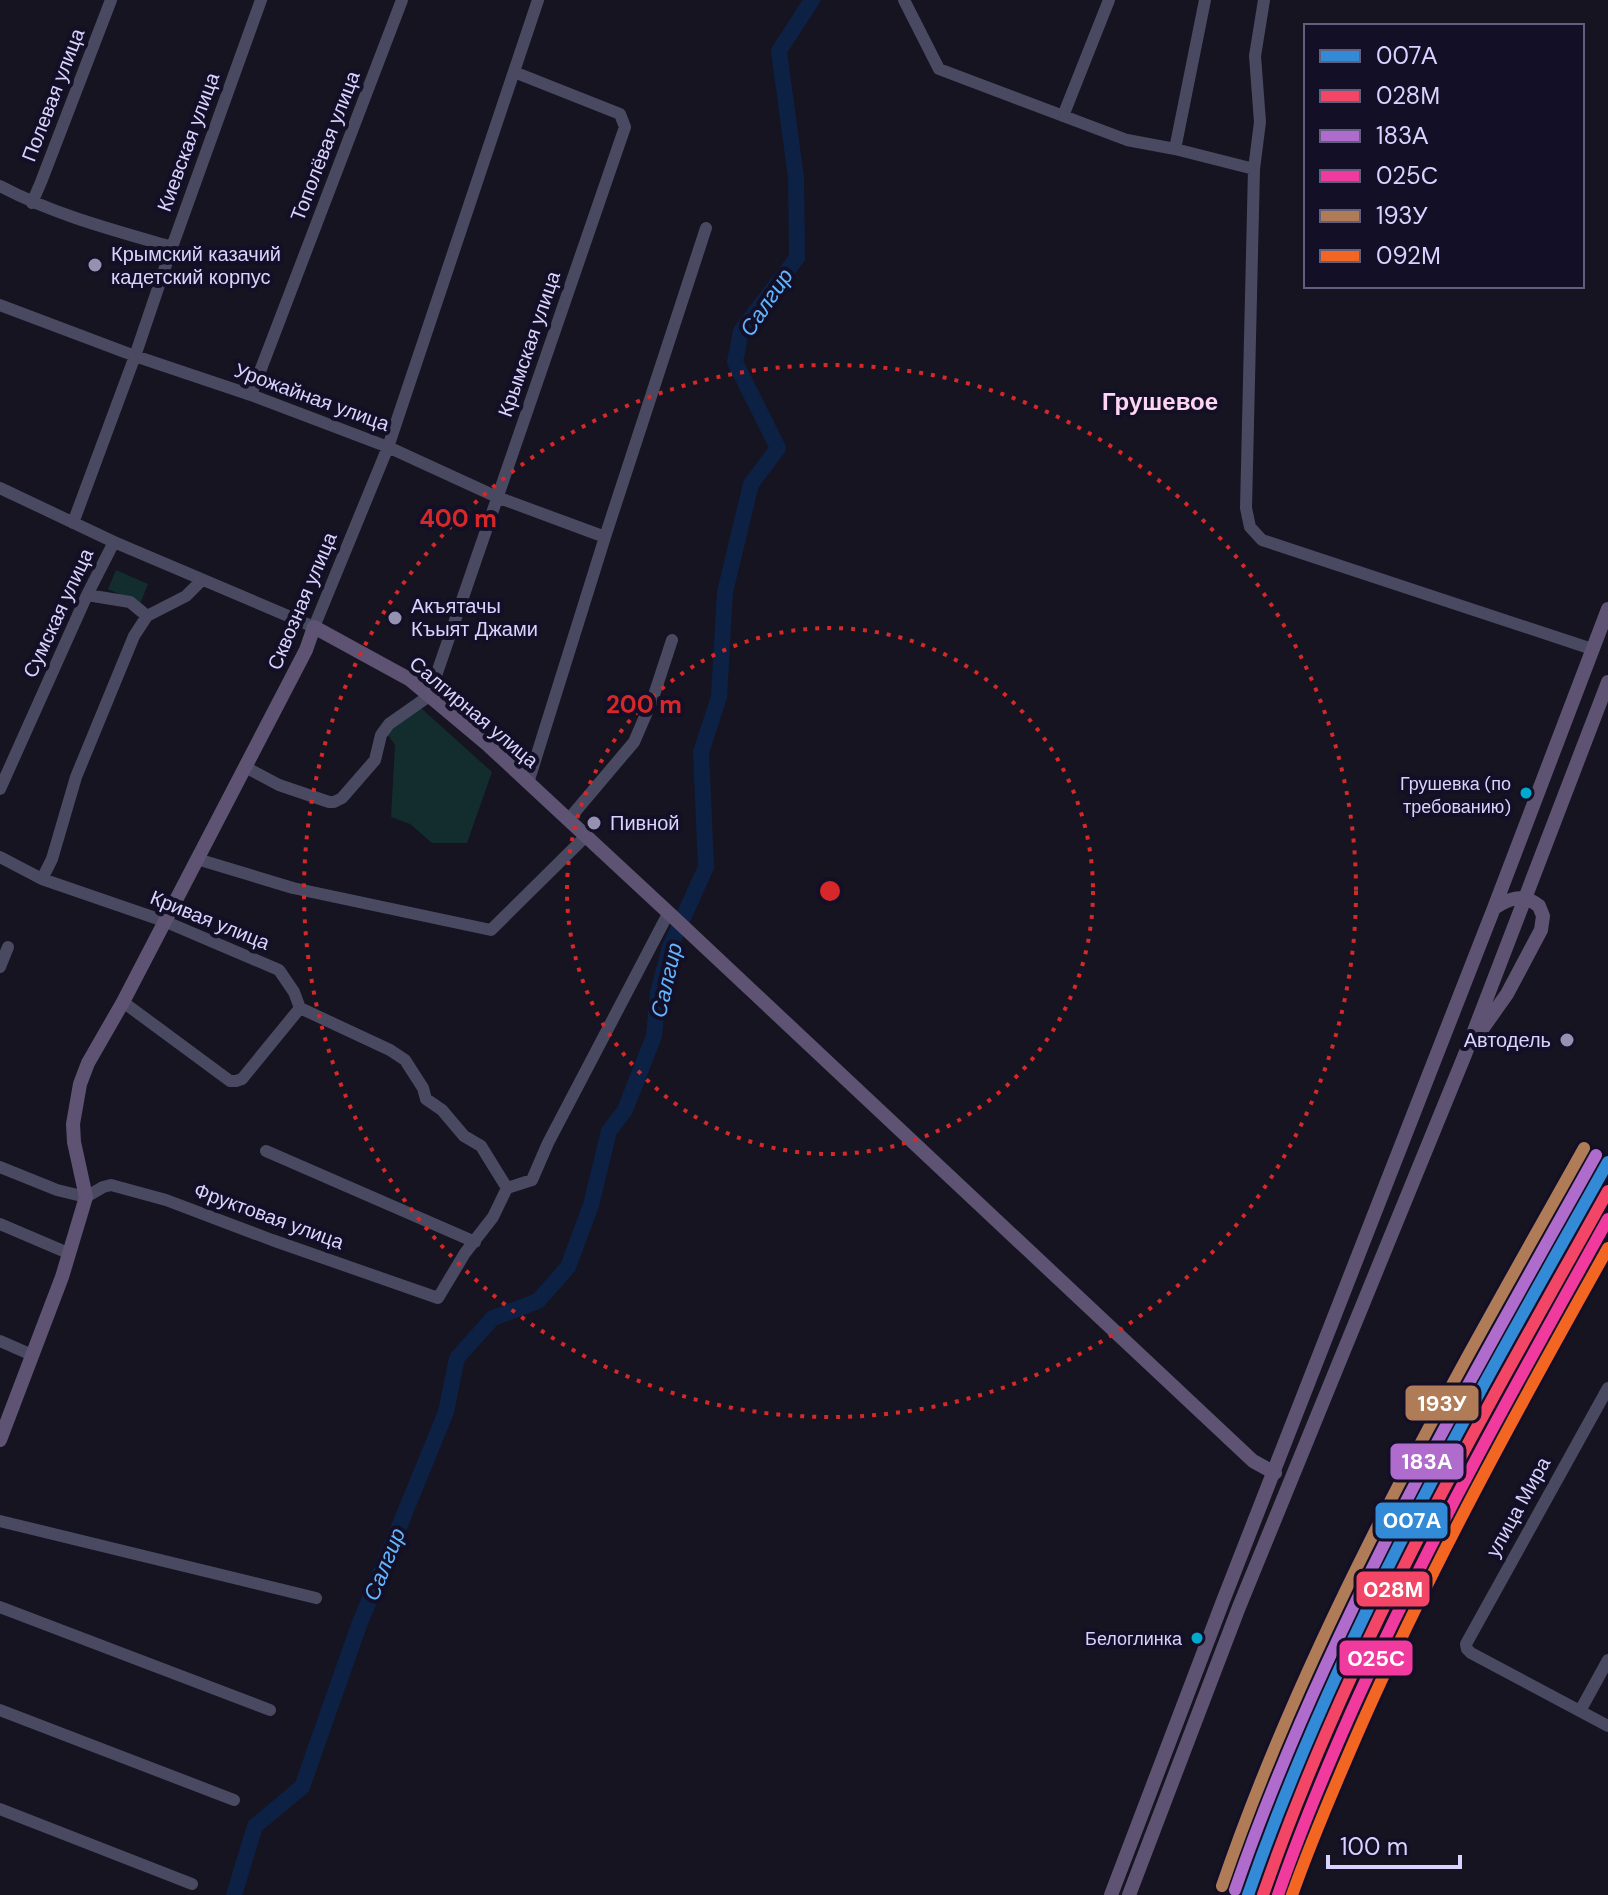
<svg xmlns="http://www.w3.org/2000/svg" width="1608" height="1895" viewBox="0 0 1608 1895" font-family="'DM Sans',sans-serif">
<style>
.green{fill:#132c2d}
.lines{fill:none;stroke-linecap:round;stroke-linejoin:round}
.river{stroke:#0d2144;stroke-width:16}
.minor{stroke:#4a4962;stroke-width:12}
.major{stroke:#5e5373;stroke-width:14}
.rail-1-casing{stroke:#130f26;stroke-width:18}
.rail-2-casing{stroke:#130f26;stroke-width:18}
.rail-3-casing{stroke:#130f26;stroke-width:18}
.rail-4-casing{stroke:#130f26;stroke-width:18}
.rail-5-casing{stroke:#130f26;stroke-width:18}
.rail-6-casing{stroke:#130f26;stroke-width:18}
.rail-1{stroke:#338bd7;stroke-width:12}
.rail-2{stroke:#f34667;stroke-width:12}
.rail-3{stroke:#b06ccc;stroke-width:12}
.rail-4{stroke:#f13a9d;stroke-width:12}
.rail-5{stroke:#b07c57;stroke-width:12}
.rail-6{stroke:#f26522;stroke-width:12}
.ring{fill:none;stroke:#d62828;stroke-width:4;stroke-dasharray:4 8}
.poi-dot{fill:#9591b1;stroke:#130f26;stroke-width:3}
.bus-dot{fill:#00a9ce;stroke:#130f26;stroke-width:3}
.labels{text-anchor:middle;stroke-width:8;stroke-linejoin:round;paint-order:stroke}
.bus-label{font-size:18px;fill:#d9d4ff;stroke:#130f26;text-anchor:end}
.street-label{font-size:20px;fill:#d9d4ff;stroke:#130f26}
.poi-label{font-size:20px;fill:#d9d4ff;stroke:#130f26;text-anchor:start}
.water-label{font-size:22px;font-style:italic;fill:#62b6ff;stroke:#130f26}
.quarter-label{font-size:24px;font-weight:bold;fill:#ffd6f0;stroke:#130f26}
.centre{fill:#d62828;stroke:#130f26;stroke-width:4}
.ring-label{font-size:24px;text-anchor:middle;font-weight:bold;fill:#d62828;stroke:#130f26;stroke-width:8;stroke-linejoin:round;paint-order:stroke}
.line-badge{stroke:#130f26;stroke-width:3}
.badge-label{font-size:22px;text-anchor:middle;font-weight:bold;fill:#fff}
</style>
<rect width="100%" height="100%" fill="#161421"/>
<path class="green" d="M116,570L148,584L140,604L108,589Z
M421,708L492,772L467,843H432L410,824L391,817L395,745L388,735L390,726Z"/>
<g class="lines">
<path class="river" d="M234,1895L255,1826L302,1787L359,1625L446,1412L457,1358L493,1318L538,1301L568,1267L591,1205L609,1131L625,1110L654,1036L658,992L670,947L706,867L701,752L719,697L725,592L751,484L778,448L735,362L741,331L797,258L796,178L779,51L812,0"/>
<path class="minor" d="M904,0L939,69L1127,140L1175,149L1254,169
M1264,0L1255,56L1260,122L1254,169L1246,508L1250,527L1262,540L1592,649
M1063,116L1109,0
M1175,149L1205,0
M0,186C55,215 113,230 172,247
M32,203L41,182L111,0
M0,305L135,356L251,395L388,447L497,497L605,537
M251,395L402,0
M0,488L114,542L314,627L388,447L538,0
M73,523L135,356L172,247L261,0
M87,595L130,602L147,616
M245,767L279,785L329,802H334L342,798L375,760L381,735L389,724L429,696L625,127L620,114L514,72
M528,783L605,537L706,228
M0,789L87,595L114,542
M568,820L634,742L653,698L672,640
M0,857L42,879L164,921L279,970L294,992L300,1008L390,1050L405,1060L423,1088L426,1099L442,1110L464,1136L481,1146L507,1188
M197,859L293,888L491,930L586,836
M42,879L52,859L76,777L134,636L147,616L186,596L202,580
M0,967L8,947
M123,1002L230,1081H236L242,1079L300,1008
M266,1151L475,1242
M0,1167L57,1190L86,1197L103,1187L111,1185L166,1200L272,1240L438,1298L465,1253L493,1217L507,1188L532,1180L548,1143L669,912
M0,1224L68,1253
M0,1341L32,1355
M1608,1388L1466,1644L1467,1649L1471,1653L1608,1726
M0,1521L316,1598
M0,1607L270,1710
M0,1710L234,1800
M1580,1711L1608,1660
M0,1809L192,1884"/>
<path class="major" d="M1478,1035L1507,994L1541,930L1543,916L1539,906C1523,893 1510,898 1494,908
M0,1440L62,1277L86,1197L74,1142L73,1124L80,1084L88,1063L123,1002L306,650L314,627L409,679L489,746L671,915L1253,1461L1275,1473
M1111,1895L1223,1601L1494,908L1608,609
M1129,1895L1239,1607L1466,1052L1608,682"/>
<defs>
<path id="rail-1" d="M1248,1895C1337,1637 1475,1399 1608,1162"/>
<path id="rail-2" d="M1263,1895C1348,1648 1481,1418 1608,1191"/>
<path id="rail-3" d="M1235,1890C1324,1632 1463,1393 1596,1155"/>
<path id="rail-4" d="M1278,1895C1299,1834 1324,1774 1350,1715C1426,1545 1517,1382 1608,1219"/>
<path id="rail-5" d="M1222,1886C1311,1626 1450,1387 1584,1148"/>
<path id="rail-6" d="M1292,1895C1313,1836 1338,1778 1363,1721C1435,1559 1521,1403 1608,1248"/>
</defs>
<use href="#rail-1" class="rail-1-casing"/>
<use href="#rail-2" class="rail-2-casing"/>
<use href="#rail-3" class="rail-3-casing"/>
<use href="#rail-4" class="rail-4-casing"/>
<use href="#rail-5" class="rail-5-casing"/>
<use href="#rail-6" class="rail-6-casing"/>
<use href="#rail-1" class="rail-1"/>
<use href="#rail-2" class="rail-2"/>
<use href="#rail-3" class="rail-3"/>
<use href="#rail-4" class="rail-4"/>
<use href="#rail-5" class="rail-5"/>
<use href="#rail-6" class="rail-6"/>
</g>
<g class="ring">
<circle cx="830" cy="891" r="263"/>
<circle cx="830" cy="891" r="526"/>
</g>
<g class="poi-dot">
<circle cx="95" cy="265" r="8"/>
<circle cx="395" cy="618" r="8"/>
<circle cx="594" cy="823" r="8"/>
<circle cx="1567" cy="1040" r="8"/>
</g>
<g class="bus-dot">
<circle cx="1526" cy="793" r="7"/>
<circle cx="1197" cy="1638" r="7"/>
</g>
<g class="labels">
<g class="bus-label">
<text x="1511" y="790">Грушевка (по<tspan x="1511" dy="23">требованию)</tspan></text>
<text x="1182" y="1645">Белоглинка</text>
</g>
<g class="street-label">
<text transform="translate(53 95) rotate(-69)" y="7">Полевая улица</text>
<text transform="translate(188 142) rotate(-70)" y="7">Киевская улица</text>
<text transform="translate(325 146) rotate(-69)" y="7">Тополёвая улица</text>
<text transform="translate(529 344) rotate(-71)" y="7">Крымская улица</text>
<text transform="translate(312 397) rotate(20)" y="7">Урожайная улица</text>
<text transform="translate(302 601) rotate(-67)" y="7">Сквозная улица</text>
<text transform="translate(58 613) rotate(-65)" y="7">Сумская улица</text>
<text transform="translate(474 712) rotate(40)" y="7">Салгирная улица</text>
<text transform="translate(210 920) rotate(22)" y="7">Кривая улица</text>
<text transform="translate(269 1216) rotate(20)" y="7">Фруктовая улица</text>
<text transform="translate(1518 1507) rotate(-61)" y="7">улица Мира</text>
</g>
<g class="poi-label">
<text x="111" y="261">Крымский казачий<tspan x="111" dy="23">кадетский корпус</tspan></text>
<text x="411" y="613">Акъятачы<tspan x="411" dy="23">Къыят Джами</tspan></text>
<text x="610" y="830">Пивной</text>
<text x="1551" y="1047" text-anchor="end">Автодель</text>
</g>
<g class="water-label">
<text transform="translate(766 302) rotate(-56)" y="8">Салгир</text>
<text transform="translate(666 980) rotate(-77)" y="8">Салгир</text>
<text transform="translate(384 1564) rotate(-68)" y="8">Салгир</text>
</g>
<g class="quarter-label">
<text x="1160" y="410">Грушевое</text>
</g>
</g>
<circle cx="830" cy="891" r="12" class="centre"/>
<g class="ring-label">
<text x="458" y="527">400 m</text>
<text x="644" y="713">200 m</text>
</g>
<g class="line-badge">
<rect x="1404" y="1384" width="76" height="38" rx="8" fill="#b07c57"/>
<rect x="1389" y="1442" width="76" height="39" rx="8" fill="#b06ccc"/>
<rect x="1374" y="1501" width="75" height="39" rx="8" fill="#338bd7"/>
<rect x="1355" y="1570" width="76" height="38" rx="8" fill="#f34667"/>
<rect x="1338" y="1639" width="76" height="38" rx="8" fill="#f13a9d"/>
</g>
<g class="badge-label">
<text x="1442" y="1411">193У</text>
<text x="1427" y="1469">183А</text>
<text x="1412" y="1528">007А</text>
<text x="1393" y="1597">028М</text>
<text x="1376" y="1666">025С</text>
</g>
<rect x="1304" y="24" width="280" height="264" fill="#130f26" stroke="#625e7d" stroke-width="2"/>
<rect x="1320" y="50" width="40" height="12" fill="#338bd7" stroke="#625e7d" stroke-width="2"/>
<text x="1376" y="64" font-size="24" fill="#d9d4ff">007А</text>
<rect x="1320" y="90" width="40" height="12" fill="#f34667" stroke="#625e7d" stroke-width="2"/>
<text x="1376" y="104" font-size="24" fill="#d9d4ff">028М</text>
<rect x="1320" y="130" width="40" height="12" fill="#b06ccc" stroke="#625e7d" stroke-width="2"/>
<text x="1376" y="144" font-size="24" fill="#d9d4ff">183А</text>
<rect x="1320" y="170" width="40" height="12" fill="#f13a9d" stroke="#625e7d" stroke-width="2"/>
<text x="1376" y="184" font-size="24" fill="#d9d4ff">025С</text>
<rect x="1320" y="210" width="40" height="12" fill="#b07c57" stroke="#625e7d" stroke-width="2"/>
<text x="1376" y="224" font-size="24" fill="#d9d4ff">193У</text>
<rect x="1320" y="250" width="40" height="12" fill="#f26522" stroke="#625e7d" stroke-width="2"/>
<text x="1376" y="264" font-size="24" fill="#d9d4ff">092М</text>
<path d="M1328 1855v12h132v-12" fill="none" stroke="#d9d4ff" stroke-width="4"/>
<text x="1340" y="1855" font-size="24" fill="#d9d4ff" stroke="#130f26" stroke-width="6" paint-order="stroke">100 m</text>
</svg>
